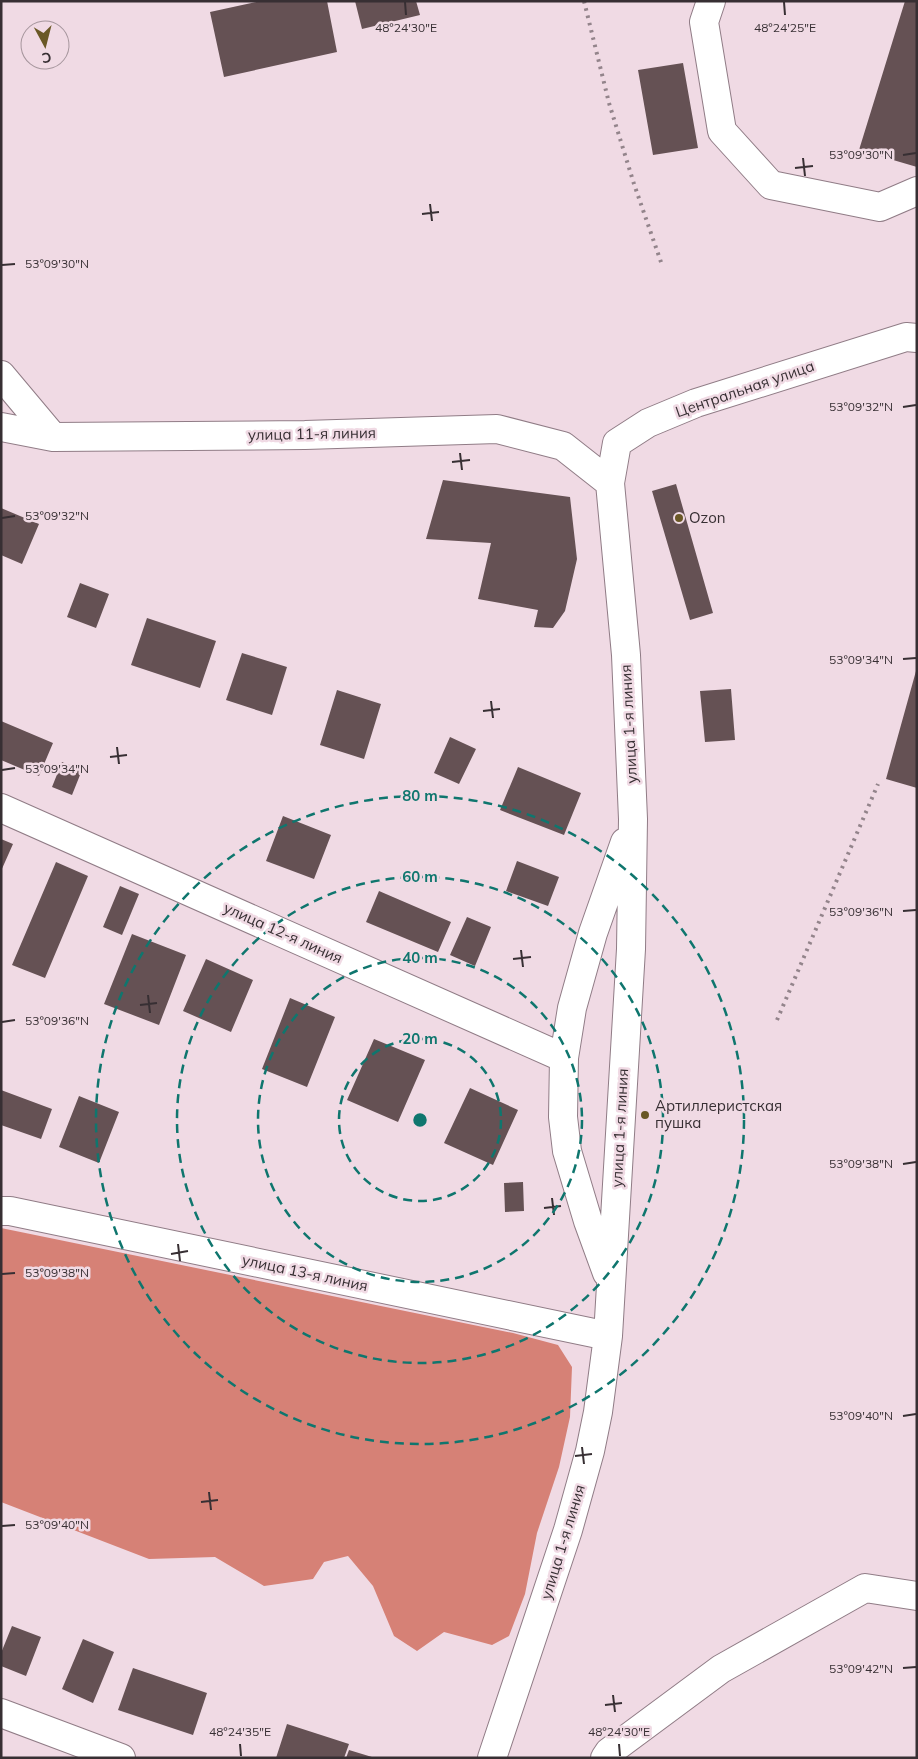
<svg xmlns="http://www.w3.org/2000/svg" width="918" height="1759" viewBox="0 0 918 1759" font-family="Mulish,sans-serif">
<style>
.forest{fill:#d68176}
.building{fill:#655154}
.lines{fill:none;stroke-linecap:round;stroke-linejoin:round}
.minor-casing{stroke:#907c86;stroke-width:30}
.minor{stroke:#fff;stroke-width:28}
.rail{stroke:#93848b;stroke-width:4;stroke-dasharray:2.5 5;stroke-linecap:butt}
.ticks{fill:none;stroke:#372f33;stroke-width:2}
.ring{fill:none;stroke:#0f766e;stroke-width:2.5;stroke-dasharray:9 6}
.poi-dot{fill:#6a5826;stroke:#f0dae4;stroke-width:2}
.labels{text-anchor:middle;stroke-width:5;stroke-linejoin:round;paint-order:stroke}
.street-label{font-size:15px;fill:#372f33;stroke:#f0dae4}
.poi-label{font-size:15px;fill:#372f33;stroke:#f0dae4;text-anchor:start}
.ticks-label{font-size:12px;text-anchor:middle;fill:#372f33;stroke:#f0dae4;stroke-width:5;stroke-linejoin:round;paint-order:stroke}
.centre{fill:#0f766e;stroke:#f0dae4;stroke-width:2.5}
.ring-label{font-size:15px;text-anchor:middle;font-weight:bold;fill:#0f766e;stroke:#f0dae4;stroke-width:5;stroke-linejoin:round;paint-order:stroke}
</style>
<rect width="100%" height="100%" fill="#f0dae4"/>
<path class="forest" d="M1,1228L513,1333L558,1345L572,1367L570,1417L559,1467L537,1533L525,1594L509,1636L492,1645L444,1632L417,1651L394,1636L373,1586L348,1556L324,1562L313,1579L264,1586L215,1557L149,1559L1,1502Z"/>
<path class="building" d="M261,1H327L337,52L224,77L210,12Z
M355,1H416L420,15L362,29Z
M905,1H917V167L859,150Z
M683,63L698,148L653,155L638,70Z
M443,480L570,497L577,559L565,611L553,628L534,627L538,610L478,599L491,543L426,539Z
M676,484L713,613L690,620L652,491Z
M1,508L39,524L22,564L1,555Z
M80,583L109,594L96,628L67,617Z
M147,618L216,641L200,688L131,665Z
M242,653L287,667L272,715L226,700Z
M916,671H917V788L886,779Z
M731,689L735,740L705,742L700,691Z
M337,690L381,704L364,759L320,745Z
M1,721L53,743L39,776L1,760Z
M450,737L476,749L459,784L434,773Z
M62,762L82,770L72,795L52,787Z
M518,767L581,793L564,835L500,810Z
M283,816L331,835L314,879L266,861Z
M1,839L13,844L1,871Z
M517,861L559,877L548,906L506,891Z
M56,862L88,876L45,978L12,965Z
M120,886L139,894L122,935L103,927Z
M379,891L451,922L438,952L366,922Z
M467,917L491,927L475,966L450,955Z
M132,934L186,955L159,1025L104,1004Z
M206,959L253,980L231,1032L183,1011Z
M290,998L335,1017L307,1087L262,1069Z
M374,1039L425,1060L398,1122L347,1100Z
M470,1088L518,1110L493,1165L444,1143Z
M1,1090L52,1109L41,1139L1,1125Z
M79,1096L119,1112L99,1163L59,1147Z
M523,1182L524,1211L505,1212L504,1183Z
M12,1626L41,1637L26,1676L1,1666V1653Z
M83,1639L114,1652L93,1703L62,1689Z
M133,1668L207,1693L193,1735L118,1710Z
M287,1724L349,1744L344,1758H276Z
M349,1750L372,1757V1758H346Z"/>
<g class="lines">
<defs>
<path id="minor" d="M711,1L704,22L722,131L771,185L880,207L917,191
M1,375L53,437
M1,427L53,437L305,435L497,429L563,446L610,483
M1,808L564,1058
M1,1211H10L608,1336
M607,1273L588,1221L567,1151L563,1117L564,1058L572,1008L593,933L625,842
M1,1713L121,1758
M492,1758L568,1530L590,1451L598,1412L608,1336L631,949L633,819L626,655L610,483L617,443L648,423L696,403L906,337L917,338
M605,1758L609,1752L721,1669L865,1588L917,1596"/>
</defs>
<use href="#minor" class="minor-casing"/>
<use href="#minor" class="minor"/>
<path class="rail" d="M584,1L609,103L634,184L662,265
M777,1020L878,784"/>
</g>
<path class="ticks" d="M405,2L406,15M784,2L785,15M903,155L916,153M803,158L805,176M795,168L813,166M430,204L432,221M422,214L439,212M2,265L15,264M903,407L916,405M460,453L462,470M452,462L470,460M2,518L15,516M903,659L916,658M491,701L493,718M483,711L500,709M117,747L119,764M110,757L127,755M2,770L15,768M903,911L916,910M521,950L523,967M513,959L531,957M148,995L150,1013M140,1005L157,1003M2,1022L15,1020M903,1164L916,1162M552,1198L554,1215M544,1208L561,1206M178,1244L180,1261M171,1254L188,1251M2,1274L15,1273M903,1416L916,1414M582,1447L584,1464M575,1456L592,1454M209,1492L211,1510M201,1502L218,1500M2,1526L15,1525M903,1668L916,1667M613,1695L615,1712M605,1705L622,1703M240,1744L241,1756M619,1744L620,1756"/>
<g class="ring">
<circle cx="420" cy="1120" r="81"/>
<circle cx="420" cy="1120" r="162"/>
<circle cx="420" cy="1120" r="243"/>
<circle cx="420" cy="1120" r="324"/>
</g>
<g class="poi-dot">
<circle cx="679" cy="518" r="5"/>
<circle cx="645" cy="1115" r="5"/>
</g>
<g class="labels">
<g class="street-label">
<text transform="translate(745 389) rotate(-19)" y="5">Центральная улица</text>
<text transform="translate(312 434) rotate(-1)" y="5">улица 11-я линия</text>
<text transform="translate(629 724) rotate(-93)" y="5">улица 1-я линия</text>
<text transform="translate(283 933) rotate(24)" y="5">улица 12-я линия</text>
<text transform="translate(620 1128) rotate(-87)" y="5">улица 1-я линия</text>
<text transform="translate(305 1273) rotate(12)" y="5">улица 13-я линия</text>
<text transform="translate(563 1542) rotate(-73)" y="5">улица 1-я линия</text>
</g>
<g class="poi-label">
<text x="689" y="523">Ozon</text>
<text x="655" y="1111">Артиллеристская<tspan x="655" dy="17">пушка</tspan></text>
</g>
</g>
<g class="ticks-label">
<text x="406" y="32">48°24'30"E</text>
<text x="785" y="32">48°24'25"E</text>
<text x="861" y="159">53°09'30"N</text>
<text x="57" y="268">53°09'30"N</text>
<text x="861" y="411">53°09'32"N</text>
<text x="57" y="520">53°09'32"N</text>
<text x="861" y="664">53°09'34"N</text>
<text x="57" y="773">53°09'34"N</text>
<text x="861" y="916">53°09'36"N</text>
<text x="57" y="1025">53°09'36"N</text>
<text x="861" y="1168">53°09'38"N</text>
<text x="57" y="1277">53°09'38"N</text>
<text x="861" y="1420">53°09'40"N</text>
<text x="57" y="1529">53°09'40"N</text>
<text x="861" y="1673">53°09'42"N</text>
<text x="240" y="1736">48°24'35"E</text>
<text x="619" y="1736">48°24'30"E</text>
</g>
<circle cx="420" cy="1120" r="8" class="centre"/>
<g class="ring-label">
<text x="420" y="801">80 m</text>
<text x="420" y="882">60 m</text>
<text x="420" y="963">40 m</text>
<text x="420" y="1044">20 m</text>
</g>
<rect width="918" height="1759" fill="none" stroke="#372f33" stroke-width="5"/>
<g transform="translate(45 45) rotate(173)"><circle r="24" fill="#f0dae4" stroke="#a6969d"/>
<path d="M0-4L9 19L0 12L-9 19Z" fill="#6a5826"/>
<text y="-8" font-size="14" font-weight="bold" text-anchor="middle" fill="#372f33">С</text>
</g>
</svg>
